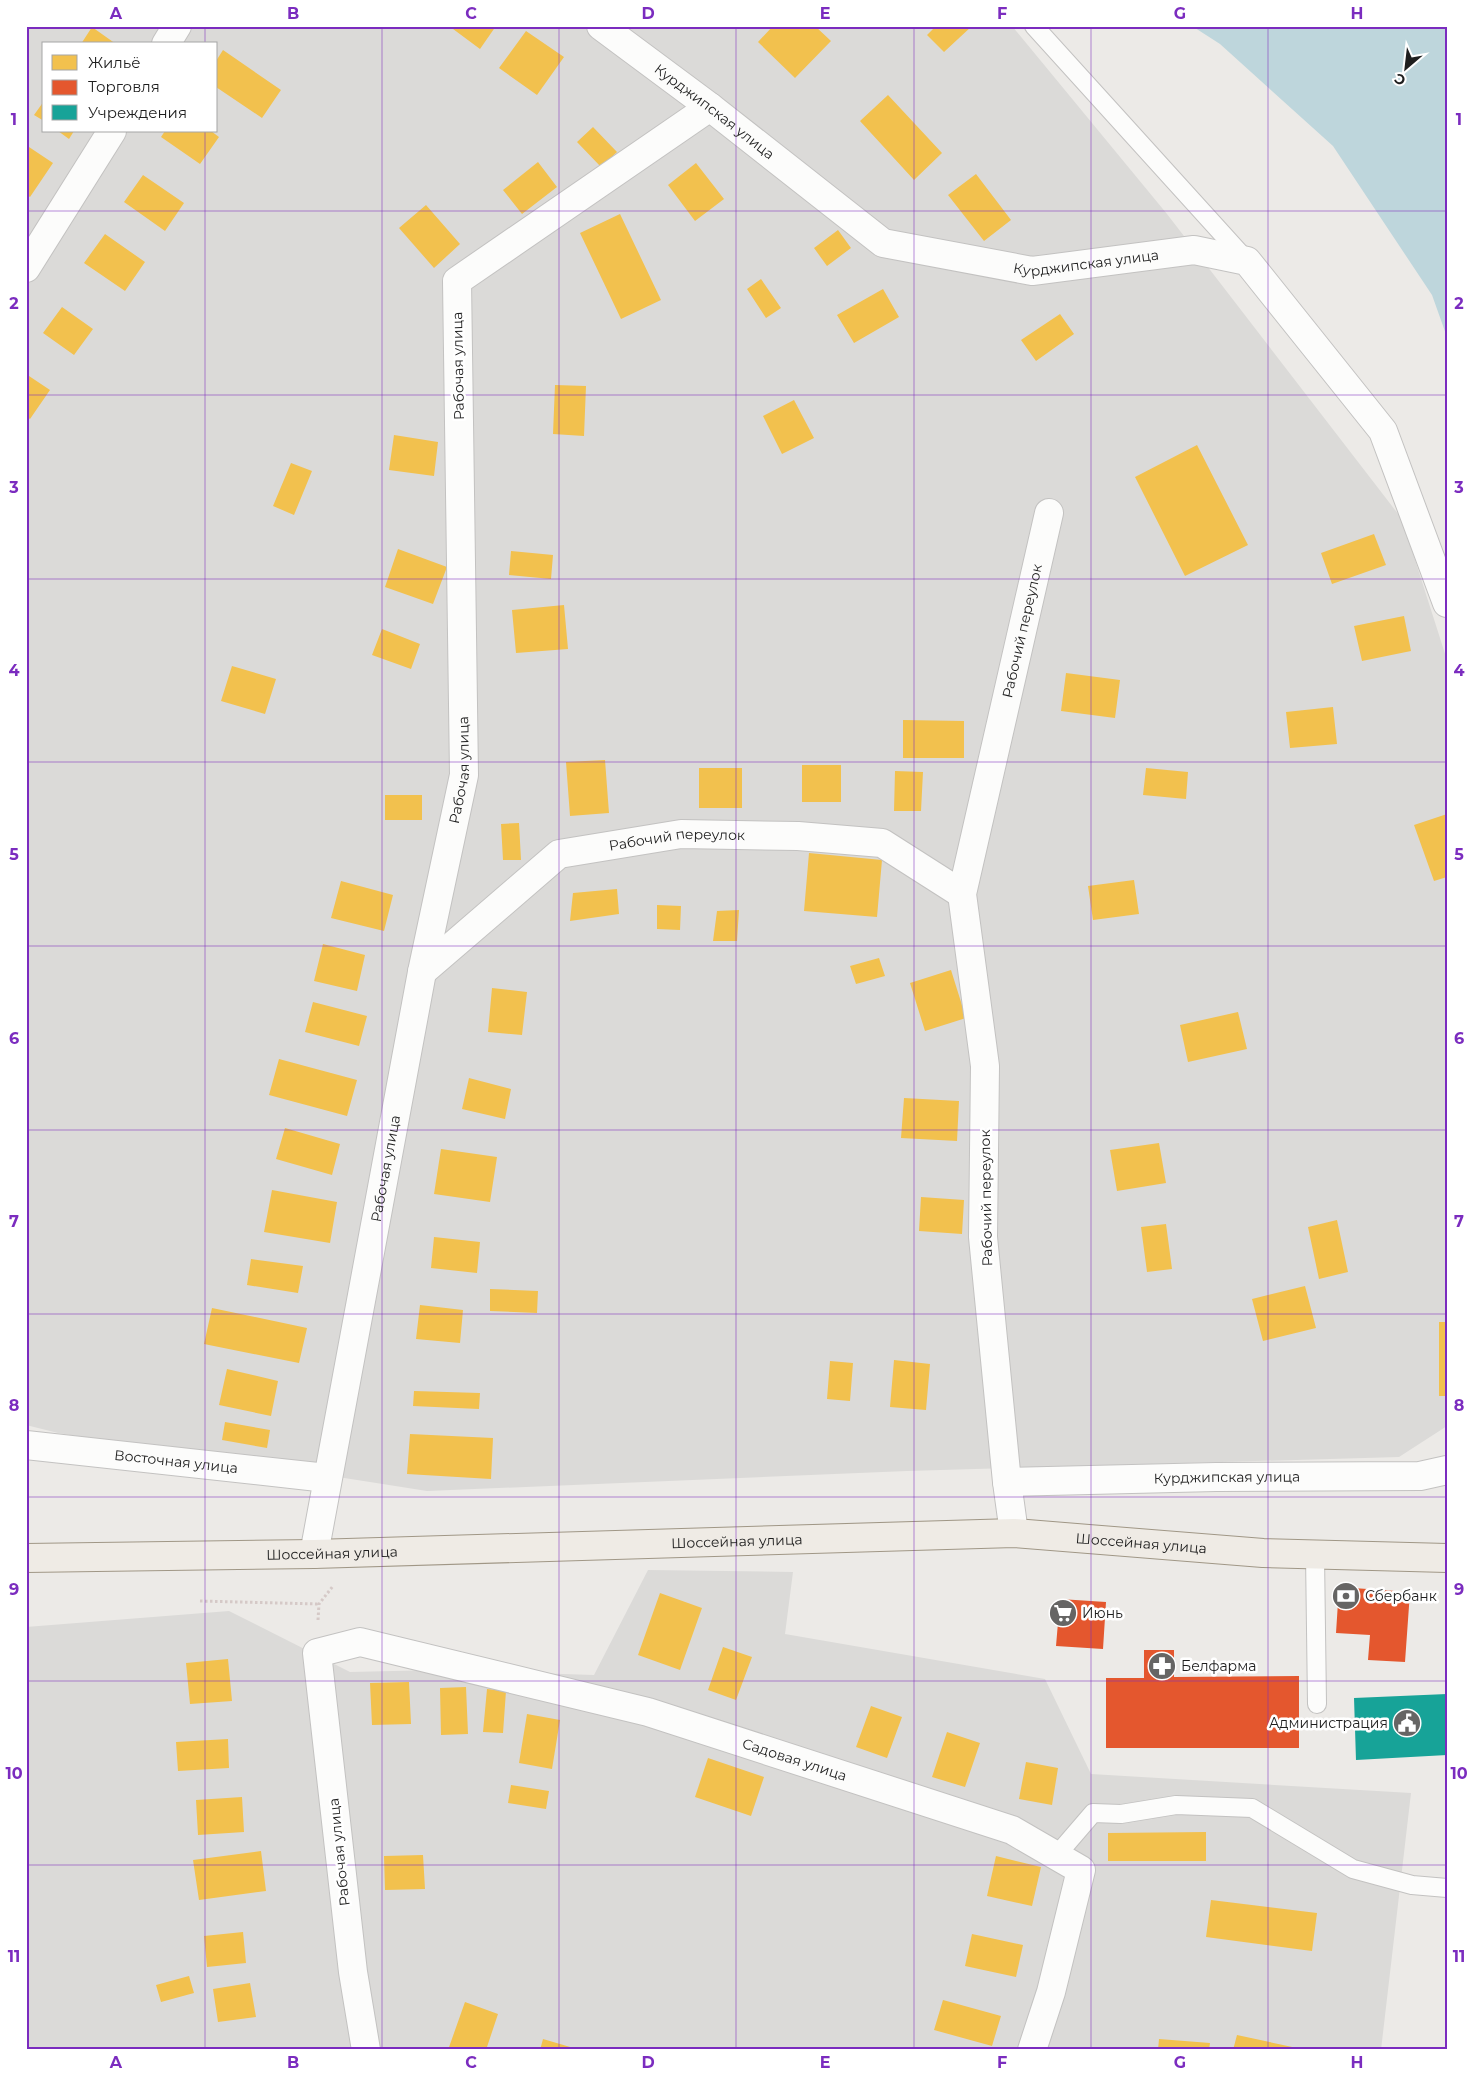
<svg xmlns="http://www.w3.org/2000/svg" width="1473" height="2076" viewBox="0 0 1473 2076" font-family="Montserrat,sans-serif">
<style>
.residential{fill:#dbdad8;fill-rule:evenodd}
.water{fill:#bed6dc}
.homes{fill:#f2c14e}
.shops{fill:#e4572e}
.public{fill:#17a398}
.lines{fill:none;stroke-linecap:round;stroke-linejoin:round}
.service-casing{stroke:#c3c2c1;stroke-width:20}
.minor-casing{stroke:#c3c2c1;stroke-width:30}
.primary-casing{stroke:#a09786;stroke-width:30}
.path{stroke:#d5c9c7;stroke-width:3;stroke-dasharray:2.5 2.5;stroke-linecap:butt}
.service{stroke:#fcfcfb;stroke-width:18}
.minor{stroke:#fcfcfb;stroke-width:28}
.primary{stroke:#efebe5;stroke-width:28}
.grid{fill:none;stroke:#7b2cbf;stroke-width:1;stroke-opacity:0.55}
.labels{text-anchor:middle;stroke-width:5;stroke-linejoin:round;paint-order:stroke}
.street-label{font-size:14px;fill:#1e1e1e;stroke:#fff}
.poi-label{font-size:14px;fill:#1e1e1e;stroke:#fff;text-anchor:start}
.neatline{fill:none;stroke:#7b2cbf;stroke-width:2}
.grid-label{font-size:16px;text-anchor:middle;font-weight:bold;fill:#7b2cbf}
</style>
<rect width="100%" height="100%" fill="#eceae7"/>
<path class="residential" d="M26,26H1012L1167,214L1402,519L1447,660V1426L1399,1457L907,1471L427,1491L58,1433L26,1425ZM44,44H216V131H44Z
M648,1570L793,1572L785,1634L1045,1679L1091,1774L1411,1793L1381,2050H26V1627L229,1611L350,1672L437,1670L594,1675Z"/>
<path class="water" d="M1192,26H1447V337L1432,295L1333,146L1220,44Z"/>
<path class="homes" d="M449,26H496L480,49Z
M773,26H815L831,41L795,78L758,42Z
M936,26H972L944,52L927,35Z
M92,27L116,44H81Z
M526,31L564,57L537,95L499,68Z
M223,50L281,90L262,118L216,87V61Z
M888,95L942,153L914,180L860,121Z
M44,101V121L34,115Z
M593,127L617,152L601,167L577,142Z
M58,131H74L69,139Z
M165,131H211L219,137L200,164L161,137Z
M26,145L53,163L30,197L26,194Z
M538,162L557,187L522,214L503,190Z
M696,163L724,199L695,221L668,185Z
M976,174L1011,220L984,241L948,195Z
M143,175L184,203L165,231L124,202Z
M426,205L460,244L434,268L399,228Z
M620,214L661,300L621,319L580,233Z
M838,230L851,248L827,266L814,248Z
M105,234L145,262L125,291L84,263Z
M761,279L781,308L766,318L747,289Z
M883,289L899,317L854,343L837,315Z
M62,307L93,329L74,355L43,333Z
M1060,314L1074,334L1036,361L1021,340Z
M26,374L50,390L30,419L26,416Z
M555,385L586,386L584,436L553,434Z
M794,400L814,438L782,454L763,416Z
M394,435L438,442L434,476L389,470Z
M1197,445L1248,545L1185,576L1135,477Z
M291,463L312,471L294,515L273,506Z
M1374,534L1386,565L1332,584L1321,553Z
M398,549L447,567L433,604L385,587Z
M511,551L553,555L551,579L509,575Z
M564,605L568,649L516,653L512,610Z
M1404,616L1411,651L1362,661L1354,626Z
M382,629L420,644L411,669L372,655Z
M232,666L276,679L265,714L221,701Z
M1066,673L1120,680L1115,718L1061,711Z
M1333,707L1337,744L1290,748L1286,712Z
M903,720L964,721V758H903Z
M605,760L609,813L570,816L566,762Z
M802,765H841V802H802Z
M699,768H742V808H699Z
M1146,768L1188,772L1186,799L1143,795Z
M895,771L923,772L921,811H894Z
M385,795H422V820H385Z
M1447,814V877L1434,881L1414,825Z
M519,823L521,860H503L501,824Z
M809,853L882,860L877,917L804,911Z
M1134,880L1139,914L1093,920L1088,886Z
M341,881L393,895L384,931L331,918Z
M617,889L619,914L570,921L573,893Z
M657,905L681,906L680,930L657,929Z
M739,910L737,941H713L717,911Z
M323,944L365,955L357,991L314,981Z
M879,958L885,976L856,984L850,966Z
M951,970L966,1018L925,1031L910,983Z
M492,988L527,992L522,1035L488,1032Z
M313,1002L367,1016L359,1046L305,1032Z
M1238,1012L1247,1049L1188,1062L1180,1025Z
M279,1059L357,1080L347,1116L269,1095Z
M469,1078L511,1089L505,1119L462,1109Z
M904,1098L959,1101L957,1141L901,1138Z
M285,1128L340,1144L332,1175L276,1159Z
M1159,1143L1166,1183L1117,1191L1110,1150Z
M441,1149L497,1157L490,1202L434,1194Z
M272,1190L337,1202L330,1243L264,1232Z
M921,1197L964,1200L962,1234L919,1231Z
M1337,1220L1348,1272L1319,1279L1308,1227Z
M1166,1224L1172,1269L1147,1272L1141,1227Z
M434,1237L480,1242L477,1273L431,1268Z
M251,1259L303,1266L298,1293L247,1285Z
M1305,1286L1316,1328L1263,1341L1252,1299Z
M490,1289L538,1291L537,1313L490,1311Z
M420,1305L463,1310L460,1343L416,1339Z
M212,1308L307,1328L299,1363L204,1344Z
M1439,1322H1447V1396H1439Z
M894,1360L930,1364L926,1410L890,1407Z
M830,1361L853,1363L850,1401L827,1399Z
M227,1369L278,1381L271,1416L219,1405Z
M414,1391L480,1393L479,1409L413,1406Z
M225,1422L270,1430L267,1448L222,1440Z
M410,1434L493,1438L491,1479L407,1474Z
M660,1593L702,1608L680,1670L638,1655Z
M723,1647L752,1657L736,1700L708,1690Z
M228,1659L232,1701L190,1704L186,1663Z
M409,1682L411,1724L372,1725L370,1683Z
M466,1687L468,1734L441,1735L440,1688Z
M487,1689L506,1691L503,1733L483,1732Z
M871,1706L902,1717L887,1758L856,1747Z
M527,1714L560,1720L552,1769L519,1763Z
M947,1732L980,1743L965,1787L932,1777Z
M228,1739L229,1768L178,1771L176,1742Z
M708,1758L764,1777L751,1816L695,1797Z
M1026,1762L1058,1768L1052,1805L1019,1799Z
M511,1785L549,1791L546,1809L508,1803Z
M242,1797L244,1832L198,1835L196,1800Z
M1206,1832V1861H1108V1833Z
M261,1851L266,1891L199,1900L193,1860Z
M423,1855L425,1889L385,1890L384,1856Z
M996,1856L1041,1867L1032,1906L987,1896Z
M1211,1900L1317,1913L1312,1951L1206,1937Z
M243,1932L246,1963L207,1967L204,1936Z
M972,1934L1023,1945L1016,1977L965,1966Z
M189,1976L194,1993L161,2002L156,1985Z
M250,1983L256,2017L218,2022L213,1989Z
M943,2000L1001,2016L992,2046L934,2030Z
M465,2002L498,2014L486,2050H448Z
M1237,2035L1297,2048L1296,2050H1233Z
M543,2039L577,2049V2050H540Z
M1159,2039L1210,2043L1209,2050H1158Z"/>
<path class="shops" d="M1339,1587L1410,1592L1405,1662L1368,1660L1370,1635L1336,1633Z
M1060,1599L1106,1602L1103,1649L1056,1646Z
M1144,1650H1174V1677L1299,1676V1748H1106V1678H1144Z"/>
<path class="public" d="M1447,1694V1755L1356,1760L1354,1698Z"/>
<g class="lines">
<defs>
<path id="service" d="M1034,26L1247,261
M1315,1555L1317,1704
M1056,1856L1093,1813L1121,1814L1176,1805L1252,1808L1353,1869L1412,1885L1447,1888"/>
<g id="minor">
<path id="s1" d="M601,26L710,107L883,243L1032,271L1194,250L1247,261L1383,431L1447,603"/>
<path d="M166,44L177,26"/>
<path d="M26,268L112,131"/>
<path id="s2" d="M422,972L559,854L681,834L798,836L882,843L962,894"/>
<path id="s3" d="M26,1445L327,1478"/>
<path id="s4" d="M1007,1482L1216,1477L1420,1476L1447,1470"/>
<path id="s5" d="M1014,1533L1007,1482L983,1237L985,1066L962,894L1049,513"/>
<path id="s6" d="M314,1554L422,972L464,775L457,281L710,107"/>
<path id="s7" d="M366,2050L353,1972L317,1653L360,1642L648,1712L1012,1830L1081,1870L1051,1992L1032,2050"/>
</g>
<g id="primary">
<path id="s8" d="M26,1558L314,1554L1014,1533L1263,1553L1447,1558"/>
</g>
</defs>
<use href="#service" class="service-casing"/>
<use href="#minor" class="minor-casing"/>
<use href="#primary" class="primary-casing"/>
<path class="path" d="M200,1601L319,1604
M318,1620L319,1604L333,1586"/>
<use href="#service" class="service"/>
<use href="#minor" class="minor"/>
<use href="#primary" class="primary"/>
</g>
<path class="grid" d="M205,26V44M382,26V2050M559,26V2050M736,26V2050M914,26V2050M1091,26V2050M1268,26V2050M205,131V2050M26,211H1447M26,395H1447M26,579H1447M26,762H1447M26,946H1447M26,1130H1447M26,1314H1447M26,1497H1447M26,1681H1447M26,1865H1447"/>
<defs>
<symbol id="bank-disc" viewBox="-11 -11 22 22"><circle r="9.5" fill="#666564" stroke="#fff"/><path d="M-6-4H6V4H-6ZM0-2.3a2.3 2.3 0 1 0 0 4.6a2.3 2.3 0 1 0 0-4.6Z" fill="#fff"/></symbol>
<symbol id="supermarket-disc" viewBox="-11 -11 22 22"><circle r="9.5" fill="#666564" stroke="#fff"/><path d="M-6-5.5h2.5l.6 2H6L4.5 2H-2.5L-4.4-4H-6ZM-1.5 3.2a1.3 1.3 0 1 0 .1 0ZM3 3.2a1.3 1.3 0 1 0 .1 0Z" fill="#fff"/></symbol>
<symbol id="pharmacy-disc" viewBox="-11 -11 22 22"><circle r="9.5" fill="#666564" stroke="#fff"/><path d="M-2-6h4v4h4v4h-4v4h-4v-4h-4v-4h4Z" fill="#fff"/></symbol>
<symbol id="civic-disc" viewBox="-11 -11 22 22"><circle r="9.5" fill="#666564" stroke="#fff"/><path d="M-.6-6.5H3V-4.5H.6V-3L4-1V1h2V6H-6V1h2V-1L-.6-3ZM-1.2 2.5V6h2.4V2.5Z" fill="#fff"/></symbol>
</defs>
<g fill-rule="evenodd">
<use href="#bank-disc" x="1330" y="1580" width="32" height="32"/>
<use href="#supermarket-disc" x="1047" y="1597" width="32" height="32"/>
<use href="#pharmacy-disc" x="1146" y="1650" width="32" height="32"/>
<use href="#civic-disc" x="1391" y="1707" width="32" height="32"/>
</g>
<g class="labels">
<g class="street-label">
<text dy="5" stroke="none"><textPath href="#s1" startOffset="142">Курджипская улица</textPath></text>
<text dy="5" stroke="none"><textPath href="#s1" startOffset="562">Курджипская улица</textPath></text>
<text transform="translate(458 366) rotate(-91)" y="5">Рабочая улица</text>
<text dy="5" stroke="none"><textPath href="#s5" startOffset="912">Рабочий переулок</textPath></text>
<text dy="5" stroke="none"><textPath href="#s6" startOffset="798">Рабочая улица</textPath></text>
<text dy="5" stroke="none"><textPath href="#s2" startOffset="300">Рабочий переулок</textPath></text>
<text dy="5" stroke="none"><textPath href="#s6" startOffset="392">Рабочая улица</textPath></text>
<text transform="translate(986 1198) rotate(-91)" y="5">Рабочий переулок</text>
<text dy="5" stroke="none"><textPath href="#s3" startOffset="151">Восточная улица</textPath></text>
<text dy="5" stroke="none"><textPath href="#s4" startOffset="220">Курджипская улица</textPath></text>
<text dy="5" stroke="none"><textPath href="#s8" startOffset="711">Шоссейная улица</textPath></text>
<text dy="5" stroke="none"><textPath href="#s8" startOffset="1116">Шоссейная улица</textPath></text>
<text dy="5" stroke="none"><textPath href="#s8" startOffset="306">Шоссейная улица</textPath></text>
<text dy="5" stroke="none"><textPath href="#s7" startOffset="895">Садовая улица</textPath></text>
<text transform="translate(339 1852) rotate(-96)" y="5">Рабочая улица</text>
</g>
<g class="poi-label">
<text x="1365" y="1601">Сбербанк</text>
<text x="1082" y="1618">Июнь</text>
<text x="1181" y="1671">Белфарма</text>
<text x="1388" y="1728" text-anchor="end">Администрация</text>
</g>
</g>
<rect width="1473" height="2076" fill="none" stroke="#ffffff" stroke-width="55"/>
<rect x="42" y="42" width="175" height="90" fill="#ffffff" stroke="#a5a5a5"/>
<rect x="52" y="55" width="25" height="15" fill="#f2c14e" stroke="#a5a5a5"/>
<text x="88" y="68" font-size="15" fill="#1e1e1e">Жильё</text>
<rect x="52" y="80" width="25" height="15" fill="#e4572e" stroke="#a5a5a5"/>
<text x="88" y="92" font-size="15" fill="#1e1e1e">Торговля</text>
<rect x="52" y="105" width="25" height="15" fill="#17a398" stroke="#a5a5a5"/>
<text x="88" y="118" font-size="15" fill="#1e1e1e">Учреждения</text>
<g transform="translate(1406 68) rotate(208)" stroke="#ffffff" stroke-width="4" paint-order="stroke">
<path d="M0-4L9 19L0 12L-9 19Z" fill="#1e1e1e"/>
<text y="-8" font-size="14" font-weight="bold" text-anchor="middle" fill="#1e1e1e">С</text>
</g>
<rect x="28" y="28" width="1418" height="2020" class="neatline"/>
<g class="grid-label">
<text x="116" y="19">A</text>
<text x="293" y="19">B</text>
<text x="471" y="19">C</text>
<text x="648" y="19">D</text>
<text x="825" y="19">E</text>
<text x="1002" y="19">F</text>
<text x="1180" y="19">G</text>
<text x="1357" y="19">H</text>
<text x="14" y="125">1</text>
<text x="1459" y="125">1</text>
<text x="14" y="309">2</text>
<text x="1459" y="309">2</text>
<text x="14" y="493">3</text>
<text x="1459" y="493">3</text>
<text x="14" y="676">4</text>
<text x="1459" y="676">4</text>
<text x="14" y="860">5</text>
<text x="1459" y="860">5</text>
<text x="14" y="1044">6</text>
<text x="1459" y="1044">6</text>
<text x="14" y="1227">7</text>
<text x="1459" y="1227">7</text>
<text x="14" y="1411">8</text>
<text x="1459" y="1411">8</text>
<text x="14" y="1595">9</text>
<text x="1459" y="1595">9</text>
<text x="14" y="1779">10</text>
<text x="1459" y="1779">10</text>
<text x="14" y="1962">11</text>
<text x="1459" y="1962">11</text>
<text x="116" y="2068">A</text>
<text x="293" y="2068">B</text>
<text x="471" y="2068">C</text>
<text x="648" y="2068">D</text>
<text x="825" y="2068">E</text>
<text x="1002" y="2068">F</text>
<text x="1180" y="2068">G</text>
<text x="1357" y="2068">H</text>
</g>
</svg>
